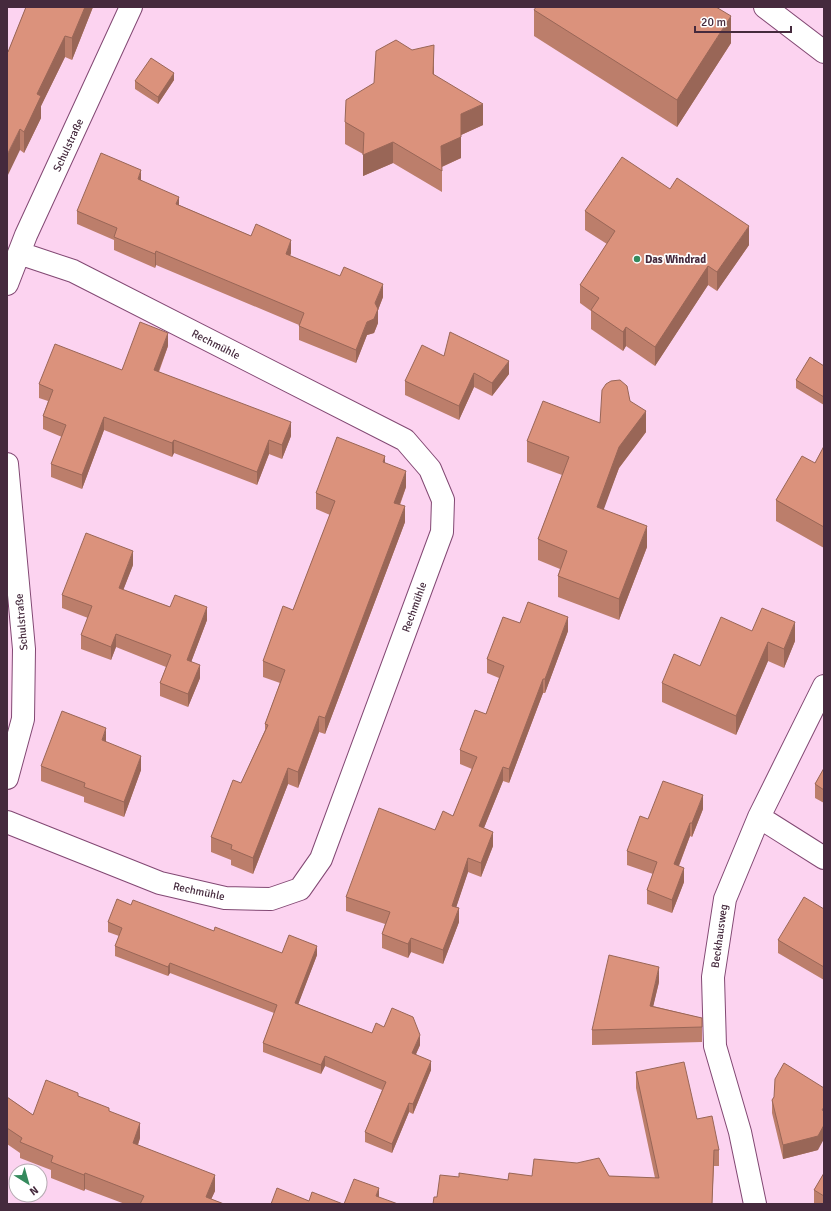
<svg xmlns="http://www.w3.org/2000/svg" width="831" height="1211" viewBox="0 0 831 1211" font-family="Signika,sans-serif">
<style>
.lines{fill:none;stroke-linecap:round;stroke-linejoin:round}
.minor-casing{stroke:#824873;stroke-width:24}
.minor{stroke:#fff;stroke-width:22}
.wall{fill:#bc7e6b}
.shaded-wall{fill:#996657}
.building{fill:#db927c;stroke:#996657}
.poi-dot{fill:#358a5d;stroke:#fff;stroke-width:1.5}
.labels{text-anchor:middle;stroke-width:3.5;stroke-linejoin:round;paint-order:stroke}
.street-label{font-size:11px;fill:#452a3d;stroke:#fff}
.poi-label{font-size:11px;font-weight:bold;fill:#452a3d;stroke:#fff;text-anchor:start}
</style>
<rect width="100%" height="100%" fill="#fcd3f0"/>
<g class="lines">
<defs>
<path id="minor" d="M765,7L824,52
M7,284L26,235L131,7
M7,464L24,649L23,719L7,778
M759,817L824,858
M7,822L160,883L225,898L271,899L300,889L321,859L442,532L443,500L430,469L405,440L73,271L19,253
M755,1204L740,1132L715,1046L713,977L725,899L759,817L824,686"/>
</defs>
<use href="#minor" class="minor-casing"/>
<use href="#minor" class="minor"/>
</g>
<path class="wall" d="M26,7H93L72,60L65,57L41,106V118L24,153L20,150L8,52Z
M534,10L731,43L677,127L534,36Z
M434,66V75L483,125L461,135V158L442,167V192L393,163L363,176V154L345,144V122Z
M174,80L158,104L135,89V81Z
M141,181L179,205L291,253L290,256L383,297L378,310V323L374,333L367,335L356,363L299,340V325L156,265L155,268L114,250V240L77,224V211Z
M585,211L749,245L717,291L708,285L655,366L626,346L623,351L591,329V311L580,303V285L607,244L585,230Z
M168,346L159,372L291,436L282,459L269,454L257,485L174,453L172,457L104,430L82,489L51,477V464L62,437L43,429V416L48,401L39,398V384L122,370Z
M444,356L509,374L492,396L474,387L459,420L405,395V381Z
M824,366V405L796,388V380Z
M630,401L646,432L619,468L603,509L647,547L619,620L558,597V576L560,569L538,560V539L562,475L527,462V441L600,423Z
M824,446V548L776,521V500L815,463Z
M385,463L406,487L400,505L405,522L325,734L319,732L298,788L288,784L253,874L231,865V860L211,852V837L241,783L265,730V724L280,683L263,677V661L293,610L330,515L316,509V493Z
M133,565L123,590L207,620L191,662L200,678L188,707L160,696V683L166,667L116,647L111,660L81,649V635L88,618L62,608V595Z
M520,623L568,631L545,693H543L509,783L503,781L484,828L493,846L481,877L468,872L456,907L459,922L443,964L411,952L408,958L382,948V934L385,924L346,911V897L453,816L472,769L460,764V750L486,714L499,678L487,673V659Z
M752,631L795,641L784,668L768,661L736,735L662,702V683L700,666Z
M106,742L141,770L124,817L84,802V797L41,781V766Z
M824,768V803L815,798V784Z
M703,809L692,837L690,836L679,866L684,882L672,913L647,904V890L653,874L627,865V851L648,819Z
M131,905L282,953L317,955L298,1004L372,1033L420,1045L416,1054L431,1070L413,1114L409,1112L392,1153L365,1142V1132L382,1090L325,1066L321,1074L263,1052V1043L274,1013L170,973L168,976L115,956V946L119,936L108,932V922Z
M824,909V980L778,953V940Z
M659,982L653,1006L702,1018V1042L592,1045V1030Z
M636,1072L697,1119L719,1150V1166H714L712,1204L437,1197L459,1177L508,1180L532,1176H609L655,1178L636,1088Z
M78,1096L109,1111L140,1138L138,1145L215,1191L211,1199L224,1204H125L85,1189L84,1191L51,1178V1170L20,1158V1153L7,1144V1097L33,1115Z
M774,1097L818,1150L783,1159L772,1113V1100Z
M824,1173V1204H814V1190Z"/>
<path class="shaded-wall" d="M85,7H93L72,60V38Z
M731,16V43L677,127V100Z
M65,36V57L41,106V118L24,153V132L37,94Z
M434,45V66L433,96V74Z
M174,73V80L158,104V97Z
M483,104V125L461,135V158L441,167V146L461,114Z
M20,129V150L7,177V155Z
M393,142V163L363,176V155Z
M141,170V184L138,179Z
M179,197V210L176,204Z
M749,226V245L717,291V272Z
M291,240V253L286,267V254Z
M156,251V265L155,268V254Z
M708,266V285L655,366V347Z
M383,284V297L378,310V323L374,333L367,335L356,363V350Z
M626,327V346L623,351V332Z
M168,333V346L154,383V370Z
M509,361V374L492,396V383Z
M474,373V387L459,420V406Z
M646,411V432L619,468L597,528V507L619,447Z
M104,417V430L82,489V475Z
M291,422V436L282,459V445Z
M174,440V453L172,457V443Z
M269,440V454L257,485V472Z
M385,456V471L383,462Z
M406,471V487L394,519V503Z
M405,506V522L325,734V718Z
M647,526V547L619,620V599Z
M133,551V565L119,601V588Z
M207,607V620L187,673V660Z
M568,617V631L545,693V679Z
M795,622V641L784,668V649Z
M116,634V647L111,660V647Z
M768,642V661L736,735V716Z
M200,665V678L188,707V694Z
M543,679V693L509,783V769Z
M319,716V732L298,788V772Z
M106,728V743L102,740Z
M141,756V770L124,817V802Z
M503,767V781L479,840V826Z
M288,768V784L253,874V858Z
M703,795V809L692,837V823Z
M690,823V836L674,878V864Z
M493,832V846L481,877V863Z
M468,858V872L452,920V906Z
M684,868V882L672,913V900Z
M459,908V922L443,964V950Z
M411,938V952L408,958V944Z
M317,946V955L295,1013V1003Z
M170,963V973L168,976V967Z
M659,967V982L650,1020V1006Z
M420,1035V1045L412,1063V1053Z
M325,1056V1066L321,1074V1065Z
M431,1061V1070L413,1114V1104Z
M409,1103V1112L392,1153V1144Z
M140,1123V1138L133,1159V1143Z
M824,1125V1139L818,1150L783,1159V1145Z
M85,1173V1189L84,1191V1175Z
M215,1175V1191L209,1204L206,1197Z
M379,1188V1204L376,1196Z"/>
<path class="building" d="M26,7H85L72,38L65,36L37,94L41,96L24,132L20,129L7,155V51L8,52Z
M536,7H716L731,16L677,100L534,10Z
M396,40L412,50L434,45L433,74L483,104L461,114V137L441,146L442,171L393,142L363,155L364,133L345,122L346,100L374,83L376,51Z
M151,58L174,73L158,97L135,81Z
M101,153L141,170L138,179L179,197L176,204L251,236L256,224L291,240L286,254L340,276L344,267L383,284L375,303L378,309L374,319L367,322L356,350L299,326L304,313L156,251L155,254L114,237L117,228L77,211Z
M622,157L670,189L677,178L749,226L717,272L708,266L655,347L626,327L623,332L591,310L599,298L580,285L615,231L585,211Z
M140,322L168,333L154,370L291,422L282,445L269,440L257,472L174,440L172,443L104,417L82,475L51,464L66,425L43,416L53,390L39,384L55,344L122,370Z
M450,332L509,361L492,383L474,373L459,406L405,381L422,345L444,356Z
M810,357L824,366V397L796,380Z
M620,380L627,386L630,401L646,411L619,447L597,507L647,526L619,599L558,576L567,551L538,539L569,457L527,441L543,401L600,423L602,390L606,384L611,381Z
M337,437L385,456L383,462L406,471L394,503L405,506L325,718L319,716L298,772L288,768L253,858L231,849L232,845L211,837L233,780L241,783L268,725L265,724L285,670L263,661L283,606L293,610L335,501L316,493Z
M824,446V527L776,500L802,456L815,463Z
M86,533L133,551L119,588L170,607L175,595L207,607L187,660L200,665L188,694L160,683L171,655L116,634L111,647L81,635L92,606L62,595Z
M528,602L568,617L545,679H543L509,769L503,767L479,826L493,832L481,863L468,858L452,906L459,908L443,950L411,938L408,944L382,934L390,912L346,897L379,808L435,830L443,811L453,816L477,757L460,750L475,710L486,714L504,666L487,659L503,617L520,623Z
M762,608L795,622L784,649L768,642L736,716L662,683L674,654L700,666L721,617L752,631Z
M62,711L106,728L102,740L141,756L124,802L84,787L85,783L41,766Z
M824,768V790L815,784Z
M663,781L703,795L692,823H690L674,864L684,868L672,900L647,890L657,862L627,851L640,816L648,819Z
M804,897L824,909V967L778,940Z
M117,899L131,905L133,900L214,931L215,927L282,953L289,935L317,946L295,1003L372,1033L376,1023L384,1027L392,1008L413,1017L420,1035L412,1053L431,1061L413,1104L409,1103L392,1144L365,1132L386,1082L325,1056L321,1065L263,1043L277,1005L170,963L168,967L115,946L122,928L108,922Z
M609,955L659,967L650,1006L702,1018V1027L592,1030Z
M684,1062L697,1119L712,1116L719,1150H714L712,1204H433L434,1197H437L440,1175L459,1177V1173L508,1180L509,1173L532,1176L534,1159L577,1163L599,1158L609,1176L659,1178L636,1072Z
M784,1063L824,1088V1107L822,1110L824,1111V1125L818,1136L783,1145L772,1100L774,1097L775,1079Z
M46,1080L78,1093V1096L109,1108V1111L140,1123L133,1143L215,1175L206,1197L224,1204H140L144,1196L85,1173L84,1175L51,1162L53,1156L20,1142L22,1138L7,1128V1097L33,1115Z
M824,1173V1196L814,1190Z
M354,1179L379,1188L376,1196L398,1204H344Z
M277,1188L309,1201L312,1192L343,1204H271Z"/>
<circle class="poi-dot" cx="637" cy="259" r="4"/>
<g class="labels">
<g class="street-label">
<text transform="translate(68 145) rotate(-65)" y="4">Schulstraße</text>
<text transform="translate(216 344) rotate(27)" y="4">Rechmühle</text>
<text transform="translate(414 607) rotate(-70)" y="4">Rechmühle</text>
<text transform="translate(21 622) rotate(-95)" y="4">Schulstraße</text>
<text transform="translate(199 891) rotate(12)" y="4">Rechmühle</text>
<text transform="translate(719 936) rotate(-82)" y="4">Beckhausweg</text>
</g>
<g class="poi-label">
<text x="645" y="263">Das Windrad</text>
</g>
</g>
<rect width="831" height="1211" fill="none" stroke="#452a3d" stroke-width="16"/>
<g transform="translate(28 1183) rotate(143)"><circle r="19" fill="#ffffff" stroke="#b5aab1"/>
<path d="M0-3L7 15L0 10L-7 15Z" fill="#358a5d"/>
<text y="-6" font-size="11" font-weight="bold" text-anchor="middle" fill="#452a3d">N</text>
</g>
<path d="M695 26v6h96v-6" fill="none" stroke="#452a3d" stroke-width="2"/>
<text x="701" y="26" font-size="12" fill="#452a3d" stroke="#ffffff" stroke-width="3" paint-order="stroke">20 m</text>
</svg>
